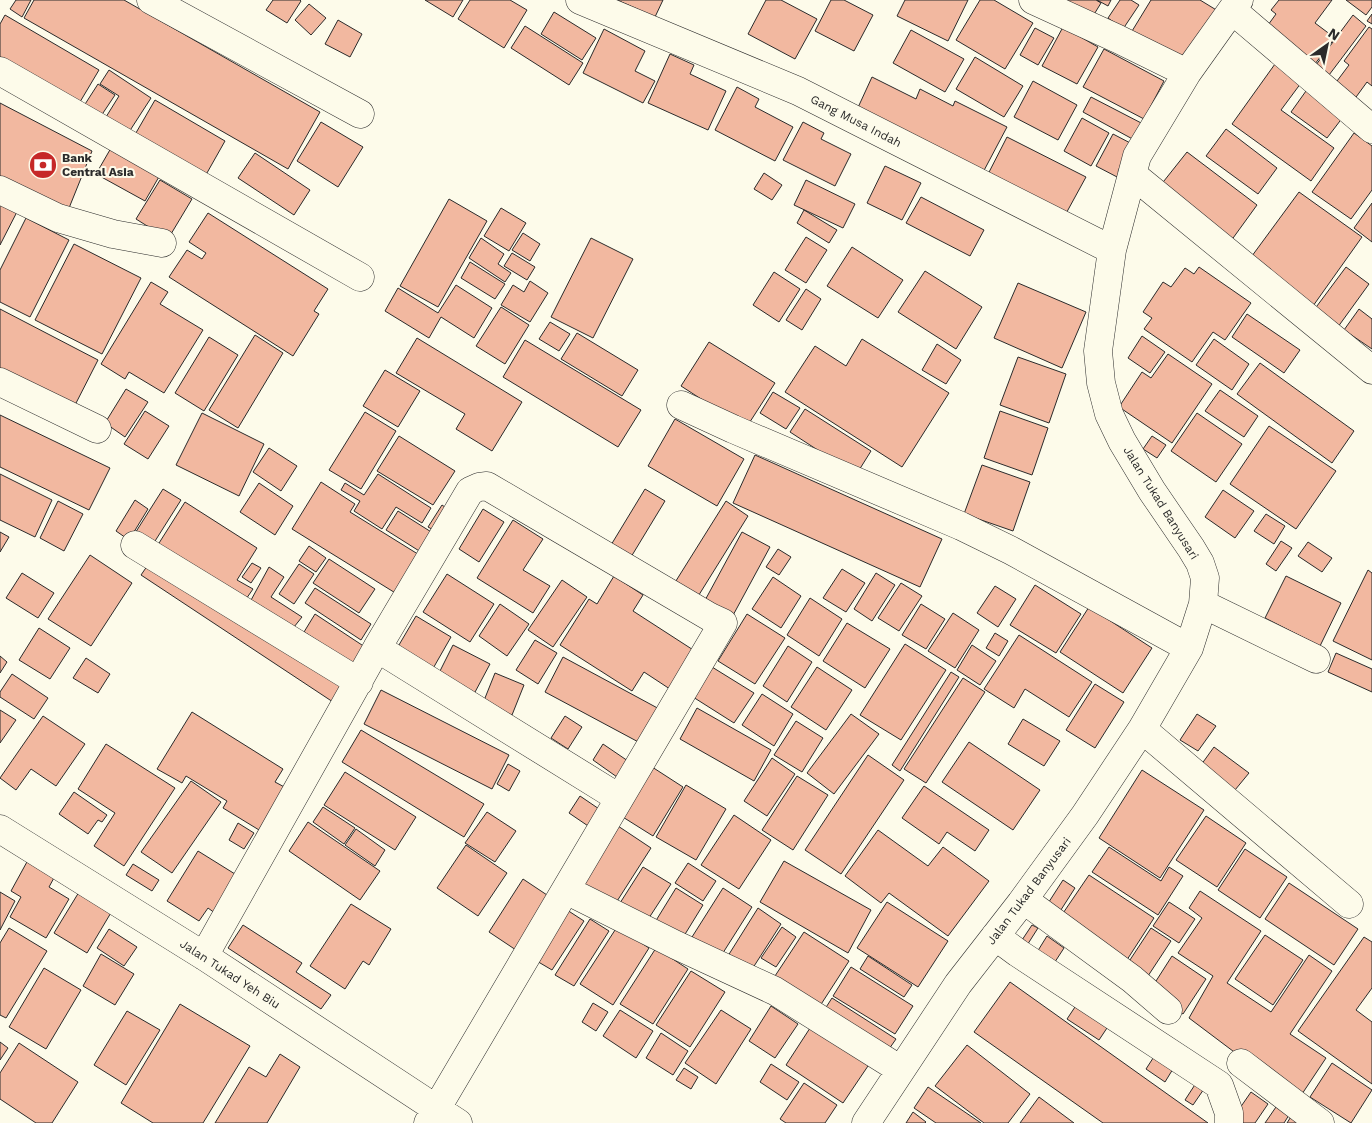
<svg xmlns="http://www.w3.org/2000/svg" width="1372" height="1123" viewBox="0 0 1372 1123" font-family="'Work Sans',sans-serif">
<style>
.building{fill:#f2b8a0;stroke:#2b2b2b}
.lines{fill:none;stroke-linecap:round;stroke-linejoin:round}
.minor-casing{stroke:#2b2b2b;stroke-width:29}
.minor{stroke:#fdfbea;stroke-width:28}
.labels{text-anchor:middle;stroke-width:4;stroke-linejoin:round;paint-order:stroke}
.street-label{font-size:12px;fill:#2b2b2b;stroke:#fdfbea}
.poi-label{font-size:12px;font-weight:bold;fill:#2b2b2b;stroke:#fdfbea;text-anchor:start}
</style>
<rect width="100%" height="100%" fill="#fdfbea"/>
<path class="building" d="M16,0H31L22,17L10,9Z
M34,0H124L320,112L288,169L24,18Z
M273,0H300L301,1L287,23L266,10Z
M425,0H463L453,17Z
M470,0H510L527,10L504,48L458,19Z
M617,0H663L655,17Z
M766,0H781L817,19L795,59L748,34Z
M831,0H844L873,15L854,51L815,31Z
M905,0H968L948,41L897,16Z
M980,0H994L1033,23L1005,69L956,40Z
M1054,0H1096L1101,3L1090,21Z
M1097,0H1111L1108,6Z
M1120,0H1131L1139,5L1123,29L1108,18Z
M1151,0H1200L1218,11L1182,69L1129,36Z
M1279,0H1332L1315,23L1335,38L1311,69L1263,32L1276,14L1271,10Z
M1346,0H1372V7L1366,15Z
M309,4L326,18L311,35L295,20Z
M554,12L596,38L582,60L541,34Z
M1372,14V24L1367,21Z
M5,15L99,70L74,112L0,69V24Z
M1353,15L1366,26L1323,83L1310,73Z
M338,20L362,34L350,57L325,44Z
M525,26L583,63L569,85L511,48Z
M1063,27L1098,47L1077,84L1042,66Z
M1369,27L1372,29V86L1367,82L1351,104L1331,89L1349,65L1344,61Z
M1035,28L1054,38L1038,65L1020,55Z
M604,29L645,51L635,71L655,81L643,103L583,73Z
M911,30L964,59L945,92L893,63Z
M1104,49L1164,81L1144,119L1083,87Z
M670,54L694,65L690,74L726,91L708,130L648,103Z
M975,57L1023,86L1004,117L956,89Z
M1275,64L1301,83L1281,110L1334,148L1311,181L1232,124Z
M109,70L151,98L129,132L106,117L119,96L100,84Z
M872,77L916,99L920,89L953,106L955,101L1007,127L980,178L855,114Z
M1033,81L1077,105L1058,140L1014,117Z
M98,84L115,95L97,122L80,112Z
M737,87L759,99L755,107L793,127L775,161L715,130Z
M1306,91L1343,117L1327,138L1291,112Z
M1091,97L1147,126L1138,142L1083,112Z
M155,100L225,141L203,180L133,138Z
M0,103L92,151L67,213L0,179Z
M1082,118L1109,133L1091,166L1064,151Z
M321,122L363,147L338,187L297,161Z
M803,122L824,133L821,139L851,154L835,186L783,160Z
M1226,129L1277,168L1258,194L1206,156Z
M1354,133L1372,146V190L1351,219L1312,192Z
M1113,134L1136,146L1119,178L1096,166Z
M1007,137L1086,177L1063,219L985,180Z
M111,148L160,175L145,201L96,174Z
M1187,152L1257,205L1228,245L1156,191Z
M255,153L310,190L294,215L238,178Z
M885,166L921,183L902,220L867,203Z
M764,173L782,185L772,200L754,189Z
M160,180L192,199L168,239L136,219Z
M806,180L855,204L843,228L794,205Z
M1299,192L1362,237L1313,306L1249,260Z
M0,195L20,206L0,245Z
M921,197L984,230L970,256L906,223Z
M449,199L487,221L438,307L400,286Z
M1372,203V242L1354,228Z
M501,208L526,223L509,251L484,236Z
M804,210L837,230L829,243L797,223Z
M208,213L328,289L314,311L319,314L293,356L169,277L187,250L202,259L206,253L189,242Z
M26,218L69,240L30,317L0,302V270Z
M523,233L540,244L530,261L512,250Z
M806,237L827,250L806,283L785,270Z
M481,238L504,254L498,264L511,273L505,282L469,258Z
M591,238L633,259L593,338L551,317Z
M74,244L141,278L102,354L35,320Z
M852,247L903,280L878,318L827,286Z
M512,253L535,267L527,280L504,266Z
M470,262L505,284L495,299L461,278Z
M1199,267L1251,303L1225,340L1213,332L1192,362L1144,329L1152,318L1143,312L1163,282L1171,287L1185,268L1194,274Z
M1346,267L1369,284L1335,331L1311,314Z
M925,271L982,307L956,349L898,312Z
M774,272L800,289L779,322L753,305Z
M530,281L548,293L530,322L501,305L513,285L524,292Z
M151,282L168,292L160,304L203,330L164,393L129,372L125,379L101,364Z
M1018,283L1086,312L1062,368L994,338Z
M456,285L492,308L474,338L441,317L429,338L385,311L398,288L438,313Z
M806,289L821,299L802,330L786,320Z
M501,307L529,325L505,364L476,346Z
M0,309L98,360L73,409L0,371Z
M1359,309L1372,319V349L1344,330Z
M1247,314L1300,350L1284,373L1232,337Z
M550,322L570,334L559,351L539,339Z
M577,333L638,370L622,396L561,359Z
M255,335L283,353L238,428L209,410Z
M1142,336L1165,352L1150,373L1128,358Z
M209,337L238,355L204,411L175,393Z
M417,338L522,402L492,451L456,429L465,414L396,373Z
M862,339L949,393L902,467L785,392L815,346L846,366Z
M1214,339L1249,364L1232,390L1196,365Z
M525,340L641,410L618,447L503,377Z
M709,342L775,383L746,428L681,386Z
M937,344L961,360L946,384L922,370Z
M1168,354L1212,384L1172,443L1119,407L1142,372L1151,378Z
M1018,357L1066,374L1049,423L1000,405Z
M1260,363L1354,431L1332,463L1237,394Z
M385,370L420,391L398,427L363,406Z
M126,389L148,402L125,437L105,423Z
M1220,390L1258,416L1244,437L1205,411Z
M773,392L800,408L786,429L760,413Z
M805,409L871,451L856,475L790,432Z
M145,411L169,426L148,459L124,444Z
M1000,411L1048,428L1032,475L984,458Z
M365,412L396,431L361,489L329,470Z
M202,413L264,444L239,496L176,465Z
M1197,413L1242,444L1216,482L1171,451Z
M0,415L110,468L89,510L0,467Z
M675,419L744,459L717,506L648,466Z
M1269,426L1336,471L1296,529L1230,484Z
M399,436L455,471L433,505L377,471Z
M1152,436L1166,445L1157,458L1143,449Z
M269,448L297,466L281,491L253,472Z
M755,455L942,539L920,587L733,503Z
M982,465L1030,482L1013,531L964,514Z
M0,474L52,500L35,537L0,520Z
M378,474L431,508L422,523L396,507L382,529L354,511L360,501L341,490L345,483L364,495Z
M321,482L355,504L350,512L421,556L397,594L292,529Z
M259,483L293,506L275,535L240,512Z
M163,489L181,500L150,549L132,538Z
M645,489L665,501L631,557L611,545Z
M1223,490L1254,511L1235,538L1205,517Z
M135,500L148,509L129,540L116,531Z
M58,501L83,514L64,551L40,538Z
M726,501L748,516L697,598L674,584Z
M185,502L257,548L237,580L253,589L244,602L154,551Z
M442,505L452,512L439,533L428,527Z
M483,509L504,522L479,562L459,549Z
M398,511L436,535L424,554L386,530Z
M1266,514L1285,526L1274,544L1254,531Z
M513,520L543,539L523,570L550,586L533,613L477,578Z
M0,532L9,537L0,552Z
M742,532L770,547L731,619L703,604Z
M1281,541L1292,548L1276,571L1266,564Z
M1308,542L1332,558L1322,572L1298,556Z
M309,546L326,558L316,572L299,561Z
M778,549L791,557L779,575L766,567Z
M90,555L132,583L91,646L48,619Z
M154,556L345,683L333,702L141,575Z
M329,559L375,589L359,613L313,583Z
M252,563L261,568L251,583L242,577Z
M299,564L314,574L294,604L279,594Z
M269,567L284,577L271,597L302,617L294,627L250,602Z
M842,569L865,583L846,612L823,598Z
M1368,570L1372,573V660L1333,641Z
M22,573L54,593L38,618L6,598Z
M876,573L895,585L872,621L854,609Z
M447,574L494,604L470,642L423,612Z
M614,576L643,595L633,611L701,655L676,693L644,672L632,691L560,645L589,599L597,604Z
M1286,576L1341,603L1320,646L1265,618Z
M773,577L801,596L781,628L752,609Z
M562,580L587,597L553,647L528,630Z
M901,583L922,596L899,631L878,618Z
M1035,585L1081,614L1056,653L1010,625Z
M995,586L1016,599L998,627L977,613Z
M315,588L371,624L361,640L305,603Z
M810,598L842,619L819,656L787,635Z
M500,604L529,624L507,656L479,636Z
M921,604L945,619L926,649L902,635Z
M1089,607L1152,648L1123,693L1060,652Z
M953,613L979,630L955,668L928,651Z
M315,614L368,649L357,666L304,632Z
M747,614L785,638L755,684L718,661Z
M416,616L451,637L431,672L396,650Z
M847,623L890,649L865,688L823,661Z
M39,628L70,648L50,679L19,660Z
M995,633L1008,641L999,656L986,648Z
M1019,635L1092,682L1069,717L1025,689L1014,708L984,689Z
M535,640L557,653L538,684L516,670Z
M905,644L946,670L901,740L860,715Z
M453,645L490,664L474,694L438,675Z
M972,645L996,661L980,685L957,670Z
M788,646L812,662L787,702L763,686Z
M1336,653L1372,669V692L1328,672Z
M0,656L7,662L0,673Z
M563,657L663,711L644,745L545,692Z
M86,658L110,674L98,693L73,678Z
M712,667L754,693L734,723L693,697Z
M817,667L852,690L826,730L791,707Z
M951,672L959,677L900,771L892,765Z
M495,673L524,685L512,715L483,703Z
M12,674L48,698L34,719L0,697V692Z
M963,678L985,692L926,783L904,769Z
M1095,684L1124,702L1095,748L1066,730Z
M381,690L509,755L492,789L364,724Z
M762,694L793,714L774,746L742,725Z
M697,708L771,750L754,781L680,739Z
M0,710L16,720L0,743Z
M192,712L283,769L275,782L290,790L264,833L223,808L227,801L186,776L182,783L157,769Z
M851,714L879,734L834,794L807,773Z
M1197,714L1216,726L1198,751L1180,740Z
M43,716L85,744L56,786L31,769L16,790L0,778Z
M565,716L582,727L568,749L551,738Z
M1023,719L1060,741L1044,766L1008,744Z
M796,721L823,738L802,772L774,755Z
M361,730L484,804L464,837L342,762Z
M969,742L1040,790L1013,830L942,782Z
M106,744L175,788L124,866L94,846L115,813L78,789Z
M603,744L628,761L617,777L593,760Z
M1214,747L1249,773L1235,790L1201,765Z
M868,755L904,780L841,874L805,850Z
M772,758L795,774L767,816L744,801Z
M508,764L520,771L509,791L497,784Z
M649,765L683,787L653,836L618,814Z
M1142,770L1204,810L1160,878L1099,838Z
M345,772L416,817L395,850L324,805Z
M797,776L828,795L793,850L762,830Z
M191,781L221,802L172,873L141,852Z
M686,785L726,809L696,860L656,837Z
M924,786L989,830L975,851L947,832L939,844L902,818Z
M74,792L107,815L102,822L98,820L88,834L59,814Z
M580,796L605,813L594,830L569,813Z
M323,807L355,828L344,844L313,822Z
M487,812L516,831L495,862L465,843Z
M734,815L771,840L739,889L701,865Z
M1206,816L1246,843L1217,887L1176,860Z
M308,822L380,871L360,900L289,851Z
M238,823L254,833L244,849L229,840Z
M618,826L651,848L612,909L579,888Z
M356,829L385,850L375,866L345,845Z
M878,830L928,866L943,847L989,881L948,936L889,893L881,903L845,876Z
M466,845L507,873L478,916L437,888Z
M1109,847L1161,881L1169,867L1183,876L1158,915L1092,872Z
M1245,849L1287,877L1260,918L1218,890Z
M198,851L243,879L219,916L208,908L199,921L167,901Z
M28,860L55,876L49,887L69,899L46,938L10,917L21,897L11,891Z
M784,861L871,910L848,953L760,902Z
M688,863L716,881L703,901L675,883Z
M133,864L159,880L152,891L126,875Z
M643,867L671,884L647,921L620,903Z
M1089,875L1154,918L1123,966L1057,922Z
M523,879L553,899L519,952L489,932Z
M1063,880L1075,888L1057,916L1045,908Z
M1289,883L1358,929L1334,965L1265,919Z
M676,888L703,905L679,944L652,927Z
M723,888L752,907L721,956L692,937Z
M1200,891L1261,931L1227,983L1271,1012L1309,955L1332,971L1290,1034L1326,1058L1298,1100L1189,1018L1213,976L1178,953L1202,918L1189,908Z
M0,892L15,901L0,930Z
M79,892L112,911L87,953L54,933Z
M887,902L948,941L918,987L857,948Z
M1169,902L1195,919L1179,943L1153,926Z
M351,904L391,929L369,965L363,961L345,989L310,966Z
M758,908L781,924L749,974L726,959Z
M567,910L584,921L552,970L535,960Z
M590,919L609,931L574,986L555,975Z
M243,925L302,963L296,972L331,995L321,1009L228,948Z
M1032,925L1038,928L1024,950L1018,946Z
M617,927L649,948L613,1005L580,984Z
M782,927L796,937L776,967L761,958Z
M9,928L47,951L6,1018L0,1015V943Z
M1151,928L1171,941L1146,979L1126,966Z
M109,929L137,947L124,966L97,948Z
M804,932L849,961L818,1009L773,979Z
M1265,935L1303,960L1273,1005L1235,979Z
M1047,936L1064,948L1051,968L1034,957Z
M1364,937L1372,942V988L1356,1010L1372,1022V1084L1298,1031Z
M656,948L688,969L653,1024L620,1004Z
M101,954L134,974L115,1005L83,986Z
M868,956L912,985L904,997L860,969Z
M1172,956L1206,979L1183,1014L1149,992Z
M851,967L913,1006L895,1034L833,996Z
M44,968L81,990L46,1049L9,1027Z
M691,971L725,992L690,1047L656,1025Z
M1010,982L1208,1123H1103L974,1032Z
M832,998L896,1039L887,1052L823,1012Z
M1081,998L1113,1019L1099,1040L1067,1019Z
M593,1003L608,1012L596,1031L582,1022Z
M180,1004L250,1046L203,1123H153L121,1103Z
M771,1006L798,1024L775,1058L749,1041Z
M620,1010L653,1031L636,1058L603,1036Z
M721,1010L751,1029L716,1084L685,1063Z
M127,1011L160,1030L126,1085L94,1065Z
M812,1025L870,1063L843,1103L786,1065Z
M661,1033L688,1051L673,1075L646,1058Z
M0,1042L8,1048L0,1060Z
M19,1043L78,1082L52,1123H36L0,1099V1073Z
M967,1045L1030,1094L1008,1123H984L935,1086Z
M1157,1052L1176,1064L1165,1082L1146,1069Z
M280,1054L300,1067L267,1123H215L249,1067L266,1077Z
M1332,1063L1372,1090L1351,1123L1310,1097Z
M771,1064L799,1082L787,1100L760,1082Z
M684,1068L698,1077L691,1089L676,1080Z
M1198,1080L1206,1086L1193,1105L1185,1100Z
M804,1083L837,1105L825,1123H786L780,1119Z
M928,1087L981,1123H936L914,1108Z
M1251,1092L1268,1104L1255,1123H1240L1233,1118Z
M1039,1097L1074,1123H1020Z
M1276,1107L1289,1115L1284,1123H1265Z
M913,1112L926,1122L925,1123H906Z
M1292,1115L1304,1123H1287Z"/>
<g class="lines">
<defs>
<path id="minor" d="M151,0L360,114
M580,0L798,91L1112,250
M1033,0L1118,39L1187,73
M1232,10L1372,129
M0,71L360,277
M1132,174L1372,370
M0,190L58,218L113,234L162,243
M0,382L97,429
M681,405L733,429L961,526L1012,551L1189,648
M135,545L359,682
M1203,604L1316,659
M377,648L619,798
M1142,729L1349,904
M0,829L204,956L458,1123
M566,890L676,945L775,991L901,1070
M1024,900L1132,979L1168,1010
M995,936L1018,953L1219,1085L1229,1113V1123
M204,956L377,648L470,491L479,487L487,486L710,617L723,623L428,1123
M1241,1063L1320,1123
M866,1123L958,984L1021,903L1085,815L1142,729L1189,648L1203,604L1205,578L1200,563L1191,548L1152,491L1122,441L1109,414L1101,383L1098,351L1112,250L1137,156L1187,73L1239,0"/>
</defs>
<use href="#minor" class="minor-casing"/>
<use href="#minor" class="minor"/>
</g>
<defs>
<symbol id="bank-disc" viewBox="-11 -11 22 22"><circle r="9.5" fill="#c62828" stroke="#fdfbea"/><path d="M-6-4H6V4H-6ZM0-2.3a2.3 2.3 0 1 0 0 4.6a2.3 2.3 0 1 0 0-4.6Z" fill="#fff"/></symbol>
</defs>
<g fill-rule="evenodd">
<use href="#bank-disc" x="27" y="149" width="32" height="32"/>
</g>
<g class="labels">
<g class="street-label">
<text transform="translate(856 121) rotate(27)" y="4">Gang Musa Indah</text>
<text transform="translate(1161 503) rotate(58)" y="4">Jalan Tukad Banyusari</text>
<text transform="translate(1029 891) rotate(-53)" y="4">Jalan Tukad Banyusari</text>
<text transform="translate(230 974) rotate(33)" y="4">Jalan Tukad Yeh Biu</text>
</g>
<g class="poi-label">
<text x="62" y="162">Bank<tspan x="62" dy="14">Central Asia</tspan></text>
</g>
</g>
<g transform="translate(1327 45) rotate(33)" stroke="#fdfbea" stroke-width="4" paint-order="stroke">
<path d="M0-4L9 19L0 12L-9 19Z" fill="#2b2b2b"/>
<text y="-8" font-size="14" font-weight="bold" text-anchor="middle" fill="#2b2b2b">N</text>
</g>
</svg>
